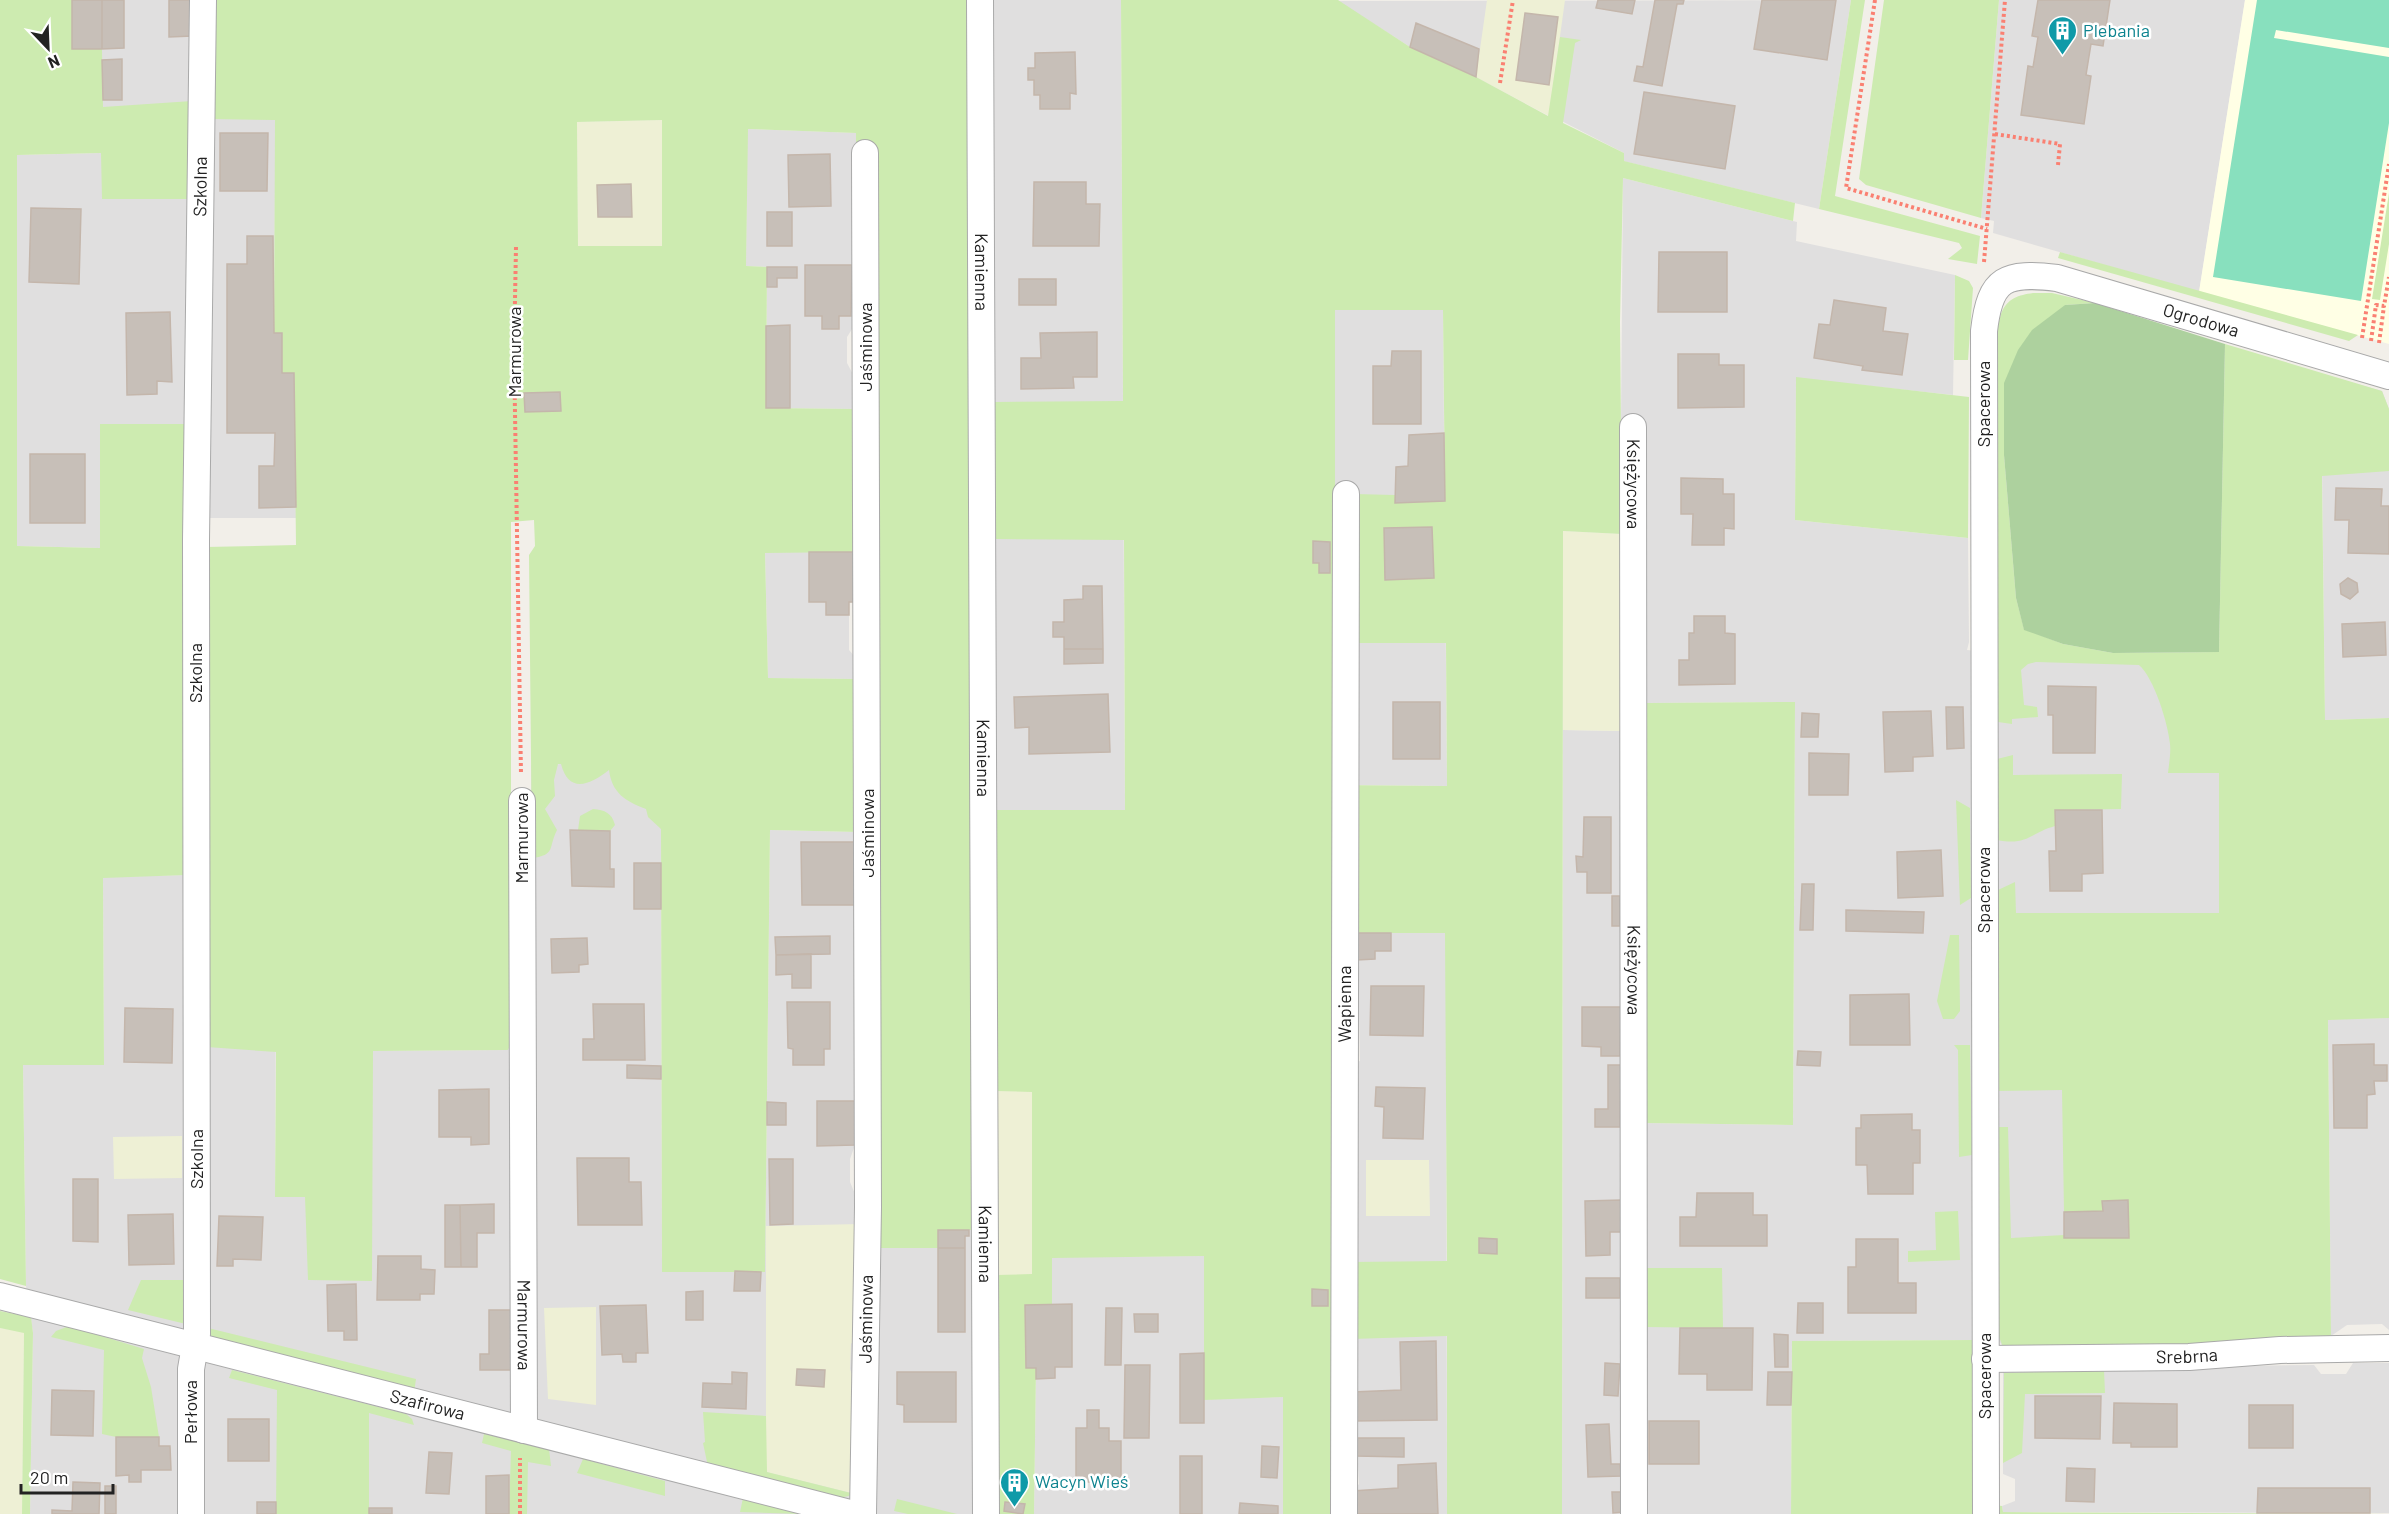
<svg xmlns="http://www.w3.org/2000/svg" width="2389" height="1514" viewBox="0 0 2389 1514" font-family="Barlow,sans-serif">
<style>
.residential{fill:#e0dfdf}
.education{fill:#ffffe5}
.farmland{fill:#eef0d5}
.grass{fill:#cdebb0;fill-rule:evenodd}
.forest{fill:#add19e}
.pitch{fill:#88e0be}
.building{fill:#c7bfb8;stroke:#c4b6ab;stroke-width:1.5}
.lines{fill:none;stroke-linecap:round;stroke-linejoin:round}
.street-casing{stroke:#a9a9a9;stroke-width:28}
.path{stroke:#fa8072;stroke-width:4;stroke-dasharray:3 3;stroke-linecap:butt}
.street{stroke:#fff;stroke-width:26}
.labels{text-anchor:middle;stroke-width:5;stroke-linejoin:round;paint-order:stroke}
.culture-label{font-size:18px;fill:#0d838f;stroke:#fff;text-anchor:start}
.street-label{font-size:18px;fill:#222;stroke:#fff}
</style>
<rect width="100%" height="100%" fill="#f2efe9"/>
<path class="residential" d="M72,0H211L276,45L274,333H282L294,373L296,518H208L100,424V548L17,546V155L101,153L102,49H72Z
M994,0H1121L1125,811L995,810Z
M1851,0L1819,209L1623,161L1624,153L1476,77L1410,47L1338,1Z
M1999,0H2245L2199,292L1993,233L1994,221L1981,218Z
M747,129L857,133L856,323L847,337V363L856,380L857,409L766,408L767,267L746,266Z
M1623,178L1797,222L1796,241L1955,275L1953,395L1796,378L1795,520L1968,538L1969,642L1967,650L2010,654L2219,652V894L2238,1366L2314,1365L2321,1374H2346L2353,1363H2389V1513L2003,1512L2002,1506L2015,1501V1479L2003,1474V1347L1999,1341L1960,1340L1792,1341L1791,1514H1562L1563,730L1621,731L1620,1127L1643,1123L1793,1125L1795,702L1647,703L1645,564L1621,426Z
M1335,309L1443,310L1447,786L1351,785L1335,494Z
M2321,374L2382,391L2389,409V718L2325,720Z
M765,552H854L853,602L849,603V650L857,659V679L768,678Z
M661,761L662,1271H765L770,830L859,832L855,1145L850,1159V1182L860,1206L938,1247V1230H974V1514H30L33,1333L26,1286L23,1064L104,1065L103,877L187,875L276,969L275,1197L373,1051L507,1050L531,799V765Z
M1353,933H1446L1447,1514H1352V1491L1359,1484L1353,1381L1358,1375V1356L1352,1349L1358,1079L1357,1070L1353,1064L1360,1061L1358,969Z
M2389,1018V1330L2382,1324L2347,1325L2331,1336L2328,1019Z
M1205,1256L1204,1399L1283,1397V1514H1034L1036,1368H1026L1025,1305L1052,1304V1257Z"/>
<path class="education" d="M2245,0H2389V344L2199,292Z"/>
<path class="farmland" d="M1487,0H1565L1549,116L1476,77Z
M662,120V246H578L577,122Z
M1563,531L1622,534L1621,731L1563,730Z
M996,1091H1032V1275H996Z
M182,1136V1178L114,1179L113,1137Z
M1366,1160H1429L1430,1216H1366Z
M861,1224L860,1334L851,1344L850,1369L858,1390L857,1487L851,1493L766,1472V1226Z
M596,1307V1405L548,1399L544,1308Z
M0,1328L24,1332L22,1514H0Z"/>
<path class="grass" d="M0,0H72V49H102L103,107L192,101L191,199H102L101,153L17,155V546L100,548V424H190L187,875L103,878L104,1065H23L26,1286L0,1279Z
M211,0H970L974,1230H939L938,1248H875L877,920L873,143L856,142V133L748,129L746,266L767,267L766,408L857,409L854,552L765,553L768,678L857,679L858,832L770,830L765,1272H662L661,829L648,817L646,809C625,801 612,793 609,770C591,784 569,795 561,764H558L554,780L555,796L545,809L557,830C548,848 556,855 532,858L529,555L535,546L534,520L511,522V1042L508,1050L373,1051L372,1281L308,1280L305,1197H275L276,1052L207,1047L205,547L296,545L294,374L282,373V333H274L275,120L211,119ZM662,120V246H578L577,122Z
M1121,0H1338L1410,47L1476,77L1548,116L1560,37L1581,40L1575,43L1563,123L1624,153V161L1795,203L1793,221L1623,178L1620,322L1622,534L1563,531L1562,1514H1447V1336L1352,1339L1351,1262L1447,1261L1445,933H1353L1333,1018L1331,1127L1335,1238V1514H1283V1397L1204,1400V1256L1052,1258V1304L1025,1305L1026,1367L1036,1368L1034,1514H997L996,1275L1032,1274V1092L996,1091L995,810H1125L1124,540L994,539V402L1123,401ZM1335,310H1443L1445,501L1395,503V495L1354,494L1353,643H1446L1447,786L1335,785Z
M1851,0H1865L1835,196L1980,236L1977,264L1948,259L1962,248L1959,243L1819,209Z
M1884,0H1999L1981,218L1866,185L1859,179Z
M2389,193V244L2380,300L2372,299Z
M2060,252L2358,335L2349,341L2058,258Z
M1955,275L1969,281L1973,288L1968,360H1954Z
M2033,293H2052L2095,303L2065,305L2004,455L2016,598L2024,629L2063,644L2113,653L2219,652L2225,344L2382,391L2389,409V471L2322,476L2325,720L2389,718V1018L2328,1020L2331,1336L2251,1341L2226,1347H2003L1997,1332L1996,1127H2008L2011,1238L2064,1235V1238H2129L2128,1200L2103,1201V1211L2064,1212L2062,1090L1996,1091L1998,890L2015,882L2016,913H2219V773H2168C2169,764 2171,753 2170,744C2168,723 2154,678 2139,665L2036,662L2028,664L2021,670L2024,705L2037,707L2038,717L2012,719V724L1998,722C1997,621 1995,520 1996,419C1996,389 1992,342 2001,314C2007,298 2019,295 2033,293Z
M1796,377L1969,397L1968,538L1795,520Z
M1795,702L1793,1125L1643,1123V712L1647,703Z
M2013,755V775L2122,774L2121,809L2055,810V826C2030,833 2028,846 1997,840V759Z
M1956,800L1970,808L1971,898L1960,905Z
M593,809C605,810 612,813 615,825L610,831L578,830L580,816Z
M1950,935H1959L1960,1011L1954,1019H1943L1937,1001Z
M1954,1045H1970L1972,1155L1959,1157L1958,1050Z
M1958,1211L1960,1260L1908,1262V1251L1936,1250L1935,1212Z
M1644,1268H1722L1723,1328L1646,1327Z
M141,1280H190V1325L128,1310Z
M0,1311L31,1317L33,1333L30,1514H22L24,1333L0,1328Z
M69,1326L144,1349L142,1358L151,1387L159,1437H116L102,1434L104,1350L51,1337L56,1331Z
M208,1328L416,1379L414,1393L217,1339L210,1336Z
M1973,1340V1514H1791L1792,1341Z
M232,1370L406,1414L412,1419L414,1425L369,1413V1514H276L277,1390L229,1378Z
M2104,1370L2105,1393L2025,1394L2022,1453L2003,1463L2004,1373Z
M703,1412L766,1416L767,1472L851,1493L849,1496L838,1498L711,1465L707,1462L703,1443L705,1442Z
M484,1434L549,1449L551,1466L528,1462L527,1514H509L511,1451L482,1443Z
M583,1459L665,1481V1496L577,1473Z
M743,1498L802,1514L740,1512Z
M897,1499L957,1514H908L894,1511Z
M1994,1505L2002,1506L2003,1512L2389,1514H1995Z"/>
<path class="forest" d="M2095,303L2225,344L2219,652L2113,653L2063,644L2024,630L2016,598L2004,455V383L2018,350L2032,330L2065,305Z"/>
<path class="pitch" d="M2257,0H2389V48L2276,30L2274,38L2389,57V123L2361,301L2213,277Z"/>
<path class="building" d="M72,0H102V49H72Z
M102,0H124V48L102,49Z
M169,0H192V36L169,37Z
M1598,0H1635L1632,14L1596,8Z
M1655,0H1684L1683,4H1677L1662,86L1634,81L1637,66L1643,67Z
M1762,0H1836L1827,60L1754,49Z
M2038,0H2110L2103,46L2091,44L2086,75L2091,76L2084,124L2021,115L2028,66L2033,67L2038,37L2032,36Z
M1525,13L1558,17L1549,85L1516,80Z
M1416,23L1479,49L1476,77L1410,47Z
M1075,52L1076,94L1070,93V109H1040V95H1034V80H1028V68H1035V53Z
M122,59V100H103L102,60Z
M1644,92L1735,106L1725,169L1634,154Z
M220,133H268L267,191H220Z
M830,154L831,206L789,207L788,155Z
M1034,182H1086V204H1100L1099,246H1033Z
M631,184L632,217H598L597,185Z
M31,208L81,209L79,284L29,282Z
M767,212H792V246H767Z
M247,236H273L274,333H282V373H294L296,507L259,508V466H274L275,433H227V264H247Z
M1659,252H1727V312H1658Z
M805,265H852L851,316H839V329H822V316H805Z
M767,267H797V278H777V287H767Z
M1019,279H1056V305H1019Z
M1834,300L1886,308L1883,331L1908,334L1902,375L1862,370L1863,366L1814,358L1819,324L1830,325Z
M170,312L172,382L157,381V394L127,395L126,313Z
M790,325V408H766V326Z
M1097,332V377H1073L1074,388L1021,389V358H1041L1040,333Z
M1392,351H1421V424H1373V366H1391Z
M1678,354H1719V365H1744V407L1678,408Z
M560,392L561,411L525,412L524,393Z
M1444,433L1445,501L1395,503L1396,467L1408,466L1409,435Z
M30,454H85V523H30Z
M1681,478L1723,479V494H1734V529L1724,528V545H1692L1693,514H1681Z
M2336,488L2382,489L2381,506H2389V554L2348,553L2349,520H2335Z
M1432,527L1434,578L1385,580L1384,528Z
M1313,541L1330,542V573H1319V563H1313Z
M809,552H854L853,602H849V615H826V602H809Z
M2348,578L2357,583L2358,592L2350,599L2341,594L2340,584Z
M1083,586H1102L1103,649H1064V637H1053V622H1064V600L1083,599Z
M1694,616H1725V633L1735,634V684L1679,685V660H1689V633H1694Z
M2385,622L2386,655L2343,657L2342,624Z
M1064,649H1103V663L1064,664Z
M2048,686L2096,687L2095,753H2053V715H2048Z
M1108,694L1110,752L1029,754V727L1015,728L1014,697Z
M1393,702H1440V759H1393Z
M1946,707H1963L1964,748L1947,749Z
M1931,711L1933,756L1913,757V771L1885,772L1883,712Z
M1802,713L1819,714L1818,737H1801Z
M1809,753L1849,754L1848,795H1809Z
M2055,810H2102L2103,873L2082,874V891H2050L2049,851H2056Z
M1584,817H1611V893H1587V872H1577L1576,856L1583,857Z
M570,830L610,831V869H614V887L572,886Z
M801,842H859V905H802Z
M1941,850L1943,896L1898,898L1897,852Z
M634,863H661V909H634Z
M1802,884H1814L1813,930H1800Z
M1612,896H1620V926H1612Z
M1846,910L1924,912L1923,933L1846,931Z
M1357,933H1391V951H1375V959L1357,960Z
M830,936V954L776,955L775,937Z
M587,938L588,964L579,965V972L552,973L551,939Z
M811,954V988H792V974L776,975V955Z
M1371,986H1424L1423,1036L1370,1035Z
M1909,994L1910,1045H1850V995Z
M787,1002H830V1049H824V1065H793V1049L788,1048Z
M593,1004H644L645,1060H583V1039H594Z
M1582,1007H1621L1620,1056H1601V1047L1582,1046Z
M125,1008L173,1009L172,1063L124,1062Z
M2374,1044V1065H2387V1081H2374L2375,1094L2367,1095V1128H2334L2333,1045Z
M1798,1051L1821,1052L1820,1066L1797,1065Z
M627,1065L661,1066V1079L627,1078Z
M1608,1065H1621L1620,1127H1595V1109H1608Z
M1376,1087L1425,1088L1423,1139L1383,1138L1384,1107L1375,1106Z
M489,1089V1144L471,1145V1137H439V1090Z
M817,1101H855V1145L817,1146Z
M767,1102L786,1103V1125H767Z
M1912,1114V1130H1920V1163H1913V1194H1868L1867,1165H1856V1128H1861V1115Z
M577,1158H629V1182H641L642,1225H578Z
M769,1159H793V1224L770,1225Z
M73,1179H98V1242L73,1241Z
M1697,1193H1753V1215H1767V1246H1680V1217H1696Z
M1621,1200L1622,1232H1610V1255L1586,1256L1585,1201Z
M2128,1200L2129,1238H2064V1212L2103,1211L2102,1201Z
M494,1204V1233H477V1267H461L460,1205Z
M445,1205H460L461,1267H445Z
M173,1214L174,1264L129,1265L128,1215Z
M219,1216L263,1217L261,1260L233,1259V1266H217Z
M938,1230H969V1236H965V1248H938Z
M1479,1238L1497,1239V1254L1479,1253Z
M1856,1239H1898V1283H1916V1313H1848V1267H1856Z
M938,1248H965V1332H938Z
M378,1256H421V1269L435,1270L434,1294H420V1300H377Z
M735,1271L761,1272L760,1291H734Z
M1586,1278H1620V1298H1586Z
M356,1284L357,1340H344V1331H328L327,1285Z
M1312,1289L1328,1290V1306H1312Z
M703,1291V1320H686V1292Z
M1798,1303H1823V1333H1797Z
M1072,1304V1367H1055V1378L1036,1379V1368H1026L1025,1305Z
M646,1305L648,1353H636V1362H623L622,1354L602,1355L600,1306Z
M1106,1308H1122L1121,1365H1105Z
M489,1310H514L513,1370H480V1354H489Z
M1134,1314H1158V1332H1135Z
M1680,1328H1753L1752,1390H1707V1374H1679Z
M1774,1334L1788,1335V1367H1775Z
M1436,1341L1437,1420L1352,1421V1392L1401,1390L1400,1342Z
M1204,1353V1423H1180V1354Z
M1605,1363L1620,1364L1618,1396L1604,1395Z
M1125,1365H1150L1149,1438H1124Z
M797,1369L825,1370L824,1387L796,1385Z
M732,1372L747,1373L746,1409L702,1407L703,1383L732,1384Z
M897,1372H956V1422H904V1405L897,1404Z
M1768,1372H1792L1791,1405H1767Z
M52,1390L94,1391L93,1436L51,1435Z
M2035,1396H2101L2100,1439L2035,1438Z
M2114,1403L2177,1404V1447H2131V1443H2113Z
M2249,1405H2293V1448H2249Z
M1087,1410H1099V1428H1109V1441H1121V1482H1076V1428H1087Z
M228,1419H269V1461H228Z
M1649,1421H1699V1464H1649Z
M1609,1424L1611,1464H1620L1621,1476L1588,1477L1586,1425Z
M116,1437H159V1446H170L171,1470H141V1482H129V1475L116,1476Z
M1356,1438H1404V1457L1356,1456Z
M1262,1446L1279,1447L1277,1478L1261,1477Z
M429,1452L452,1453L449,1494L426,1493Z
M1180,1456H1202V1514H1180Z
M1436,1463L1438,1514H1352V1491L1398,1488V1465Z
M2067,1468L2095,1469L2094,1502L2066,1501Z
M509,1475V1514H486V1476Z
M73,1482L100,1483L99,1514H52V1510L72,1511Z
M105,1486H116V1514H105Z
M2258,1488H2370V1513H2257Z
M1612,1492H1622L1623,1512L1613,1513Z
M257,1502H276V1514H257Z
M1005,1502L1025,1504L1023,1514L1004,1511Z
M1240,1503L1278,1506V1514H1239Z
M369,1508H392V1514H369Z"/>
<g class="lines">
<defs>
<g id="street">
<path id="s1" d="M980,0L986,1514"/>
<path id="s2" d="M1633,427L1634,1514"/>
<path id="s3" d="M522,801L524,1430"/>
<path id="s4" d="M0,1296L854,1514"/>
<path id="s5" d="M1985,1359L2189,1357L2280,1350L2389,1348"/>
<path id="s6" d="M191,1514V1369L197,1334L196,540L203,0"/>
<path id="s7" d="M863,1514L868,1207L865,153"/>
<path id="s8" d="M1344,1514L1346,494"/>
<path id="s9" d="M1986,1514L1984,331C1990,277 2006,272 2057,278L2389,376"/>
</g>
</defs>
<use href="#street" class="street-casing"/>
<path class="path" d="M1875,0L1846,188L1987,229
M1500,83L1513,0
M1995,134L2060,144L2058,165
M516,247L514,352L521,774
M1984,262L2005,0
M2362,338L2389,164
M2371,341L2376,305L2384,306L2389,277
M2379,343L2384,306
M520,1514V1458"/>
<use href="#street" class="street"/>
</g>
<defs>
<symbol id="building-pin" viewBox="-11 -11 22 30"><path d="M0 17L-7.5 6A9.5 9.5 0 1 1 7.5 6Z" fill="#0f9aa8" stroke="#fff"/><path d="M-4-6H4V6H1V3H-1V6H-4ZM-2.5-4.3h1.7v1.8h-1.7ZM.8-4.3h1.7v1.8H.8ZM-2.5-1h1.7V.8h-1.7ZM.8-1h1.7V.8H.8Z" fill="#fff"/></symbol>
</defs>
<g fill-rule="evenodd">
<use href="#building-pin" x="2046" y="14" width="33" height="45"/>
<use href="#building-pin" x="998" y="1466" width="33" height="45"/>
</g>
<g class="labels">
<g class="culture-label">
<text x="2083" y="37">Plebania</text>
<text x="1035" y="1488">Wacyn Wieś</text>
</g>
<g class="street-label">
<text dy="6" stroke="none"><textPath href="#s6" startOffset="1328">Szkolna</textPath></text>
<text dy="6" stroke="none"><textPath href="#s1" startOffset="272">Kamienna</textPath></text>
<text dy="6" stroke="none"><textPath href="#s9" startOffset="1442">Ogrodowa</textPath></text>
<text transform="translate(866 347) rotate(-90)" y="6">Jaśminowa</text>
<text transform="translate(515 352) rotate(-90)" y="6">Marmurowa</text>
<text transform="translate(1984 404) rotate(-90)" y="6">Spacerowa</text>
<text dy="6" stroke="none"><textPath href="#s2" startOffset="57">Księżycowa</textPath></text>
<text transform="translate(196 673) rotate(-90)" y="6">Szkolna</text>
<text dy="6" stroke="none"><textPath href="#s1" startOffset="758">Kamienna</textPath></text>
<text transform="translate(868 833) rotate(-90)" y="6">Jaśminowa</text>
<text transform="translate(522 838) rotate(-90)" y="6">Marmurowa</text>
<text transform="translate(1984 890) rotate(-90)" y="6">Spacerowa</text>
<text dy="6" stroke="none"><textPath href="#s2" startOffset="543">Księżycowa</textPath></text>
<text dy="6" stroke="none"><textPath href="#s8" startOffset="510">Wapienna</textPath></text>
<text transform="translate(197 1159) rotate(-90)" y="6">Szkolna</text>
<text dy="6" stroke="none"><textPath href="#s1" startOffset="1244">Kamienna</textPath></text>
<text dy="6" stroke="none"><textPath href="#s7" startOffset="195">Jaśminowa</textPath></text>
<text dy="6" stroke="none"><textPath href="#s3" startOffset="524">Marmurowa</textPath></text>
<text dy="6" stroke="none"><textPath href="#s5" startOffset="202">Srebrna</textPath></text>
<text transform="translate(1985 1376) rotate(-90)" y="6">Spacerowa</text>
<text dy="6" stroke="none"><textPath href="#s4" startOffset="441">Szafirowa</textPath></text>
<text transform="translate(191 1412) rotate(-90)" y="6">Perłowa</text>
</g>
</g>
<g transform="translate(48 48) rotate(157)" stroke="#ffffff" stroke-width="4.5" paint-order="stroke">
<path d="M0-4.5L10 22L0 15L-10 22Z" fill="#222222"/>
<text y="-9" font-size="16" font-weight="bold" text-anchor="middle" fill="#222222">N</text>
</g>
<path d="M21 1484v9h92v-9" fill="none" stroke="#222222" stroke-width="3"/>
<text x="30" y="1484" font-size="18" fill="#222222" stroke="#ffffff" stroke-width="4.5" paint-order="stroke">20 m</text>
</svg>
